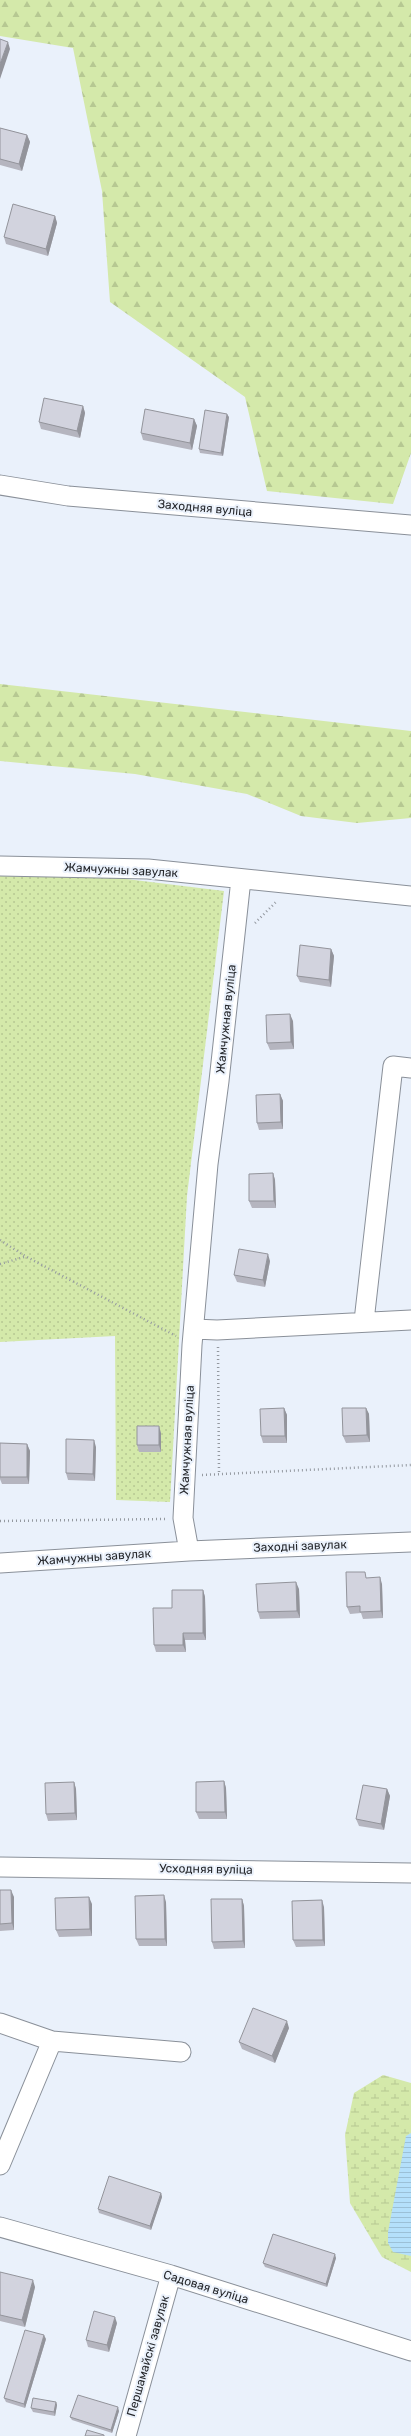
<svg xmlns="http://www.w3.org/2000/svg" width="411" height="2436" viewBox="0 0 411 2436" font-family="Rubik,sans-serif">
<style>
.grass{fill:url(#grass-dots)}
.forest{fill:url(#forest-firs)}
.wetland{fill:url(#wetland-marsh)}
.water{fill:url(#water-rules)}
.lines{fill:none;stroke-linecap:round;stroke-linejoin:round}
.minor-casing{stroke:#8a9099;stroke-width:21}
.path{stroke:#9499a0;stroke-width:2.5;stroke-dasharray:1 3;stroke-linecap:butt}
.minor{stroke:#fff;stroke-width:19}
.wall{fill:#b5b5bf}
.shaded-wall{fill:#93949b}
.building{fill:#d2d3de;stroke:#93949b}
.labels{text-anchor:middle;stroke-width:4;stroke-linejoin:round;paint-order:stroke}
.street-label{font-size:12px;fill:#26282c;stroke:#eaf1fb}
</style>
<defs>
<pattern id="grass-dots" width="8" height="8" patternUnits="userSpaceOnUse"><rect width="8" height="8" fill="#d4e9aa"/><path d="M2 2h.1M6 6h.1" fill="none" stroke="#b6c892" stroke-width="1.8" stroke-linecap="round"/></pattern>
<pattern id="forest-firs" width="22" height="20" patternUnits="userSpaceOnUse"><rect width="22" height="20" fill="#d4e9aa"/><path d="M5 1l3.5 6h-7zM16 11l3.5 6h-7z" fill="#b6c892"/></pattern>
<pattern id="wetland-marsh" width="20" height="14" patternUnits="userSpaceOnUse"><rect width="20" height="14" fill="#d4e9aa"/><path d="M1 5h8M5 5V1M11 12h8M15 12V8" fill="none" stroke="#b6c892"/></pattern>
<pattern id="water-rules" width="6" height="5" patternUnits="userSpaceOnUse"><rect width="6" height="5" fill="#b4e0fb"/><path d="M0 2.5h6" fill="none" stroke="#9bc0d7"/></pattern>
</defs>
<rect width="100%" height="100%" fill="#eaf1fb"/>
<path class="grass" d="M0,876L118,878L224,891L187,1196L170,1502L116,1500L115,1336L0,1342Z"/>
<path class="forest" d="M0,0H411V453L393,504L267,491L245,397L110,302L102,191L73,48L0,36Z
M0,684L411,731V818L357,823L301,816L247,794L135,774L0,761Z"/>
<path class="wetland" d="M383,2075L411,2083V2272L382,2257L350,2203L345,2135L354,2093Z"/>
<path class="water" d="M411,2133V2256L393,2252L388,2243V2232L406,2136Z"/>
<g class="lines">
<defs>
<path id="minor" d="M0,485L68,496L411,525
M0,866L148,869L411,896
M364,1321L393,1066L411,1068
M194,1329L217,1330L411,1320
M189,1551L183,1518L192,1345L208,1164L219,1081L241,879
M0,1563L189,1551L411,1542
M0,1867L411,1873
M0,2023L52,2041L181,2052
M0,2165L52,2041
M0,2227L171,2275L411,2351
M126,2436L171,2275"/>
</defs>
<use href="#minor" class="minor-casing"/>
<path class="path" d="M255,923L277,901
M0,1240L25,1256L176,1336
M0,1264L24,1257
M218,1347L219,1474
M202,1475L411,1465
M0,1521L166,1519"/>
<use href="#minor" class="minor"/>
</g>
<path class="wall" d="M0,128L27,135L30,142L22,171L0,165Z
M55,216L57,223L48,256L6,244L4,237Z
M83,406L85,413L80,438L41,429L39,422Z
M229,417L223,456L200,453L199,449Z
M194,419L197,426L192,450L143,440L141,433Z
M331,949L334,956L331,987L300,982L297,976Z
M293,1021L294,1049L270,1050L267,1043Z
M280,1094L283,1101V1129L259,1130L257,1123Z
M273,1173L275,1180L276,1208H252L249,1201Z
M270,1261L265,1287L237,1282L234,1275Z
M284,1408L287,1415V1443H263L261,1436Z
M366,1408L369,1414L370,1442L346,1443L343,1436Z
M161,1433V1452H139L137,1445Z
M0,1443L27,1444L30,1451L29,1484H2L0,1479Z
M96,1447L95,1481L68,1480L66,1473Z
M368,1578L382,1584L383,1618L363,1619L361,1613L350,1614L347,1607Z
M299,1589L300,1618L260,1619L258,1612Z
M203,1590L205,1597L206,1640H185L186,1652H156L154,1645L172,1608Z
M224,1781L226,1788L227,1819H199L196,1812Z
M74,1782L76,1789L77,1820L48,1821L46,1814Z
M387,1789L390,1796L384,1830L359,1826L356,1819Z
M0,1890L14,1897V1930L0,1931Z
M242,1899L244,1906L245,1948L214,1949L212,1942Z
M166,1902L167,1946H139L136,1939Z
M92,1904V1936L59,1937L56,1930Z
M324,1907L325,1946L296,1947L293,1940Z
M289,2028L275,2063L242,2049L239,2042Z
M161,2193L162,2197L151,2230L99,2213L98,2209Z
M336,2258L327,2287L265,2267L263,2263Z
M0,2272L35,2287L25,2327L0,2321Z
M117,2323L109,2352L88,2347L86,2340Z
M46,2339L25,2408L6,2402L4,2398Z
M56,2402L57,2405L55,2416L33,2412L31,2408Z
M119,2411L112,2433L72,2420L70,2417Z"/>
<path class="shaded-wall" d="M8,42L10,49L0,79V64Z
M27,135L30,142L22,171L19,164Z
M55,216L57,223L48,256L46,249Z
M83,406L85,413L80,438L77,431Z
M227,414L229,417L223,456L221,453Z
M194,419L197,426L192,450L190,443Z
M331,949L334,956L331,987L329,980Z
M290,1014L293,1021L294,1049L291,1042Z
M280,1094L283,1101V1129L281,1122Z
M273,1173L275,1180L276,1208L274,1201Z
M268,1254L270,1261L265,1287L263,1280Z
M284,1408L287,1415V1443L285,1436Z
M366,1408L369,1414L370,1442L367,1435Z
M159,1426L161,1433V1452L159,1445Z
M94,1440L96,1447L95,1481L93,1474Z
M27,1444L30,1451L29,1484L27,1477Z
M380,1577L382,1584L383,1618L381,1611Z
M296,1582L299,1589L300,1618L297,1611Z
M203,1590L205,1597L206,1640L203,1633Z
M183,1633L185,1640L186,1652L183,1645Z
M224,1781L226,1788L227,1819L225,1812Z
M74,1782L76,1789L77,1820L75,1813Z
M387,1789L390,1796L384,1830L381,1824Z
M11,1890L14,1897V1930L12,1923Z
M164,1895L166,1902L167,1946L165,1939Z
M89,1897L92,1904V1936L90,1929Z
M242,1899L244,1906L245,1948L243,1941Z
M322,1900L324,1907L325,1946L323,1940Z
M287,2021L289,2028L275,2063L272,2056Z
M161,2193L162,2197L151,2230L150,2226Z
M335,2254L336,2258L327,2287L326,2284Z
M33,2280L35,2287L25,2327L22,2320Z
M115,2317L117,2323L109,2352L107,2345Z
M44,2335L46,2339L25,2408L24,2404Z
M56,2402L57,2405L55,2416L54,2412Z
M118,2407L119,2411L112,2433L111,2430Z"/>
<path class="building" d="M0,39L8,42L0,64Z
M0,128L27,135L19,164L0,159Z
M13,204L55,216L46,249L4,237Z
M44,398L83,406L77,431L39,422Z
M145,409L194,419L190,443L141,433Z
M205,410L227,414L221,453L199,449Z
M300,945L331,949L329,980L297,976Z
M290,1014L291,1042L267,1043L266,1015Z
M280,1094L281,1122L257,1123L256,1095Z
M273,1173L274,1201H249V1174Z
M239,1249L268,1254L263,1280L234,1275Z
M284,1408L285,1436H261L260,1409Z
M342,1408H366L367,1435L343,1436Z
M137,1426H159V1445H137Z
M66,1439L94,1440L93,1474L66,1473Z
M0,1443L27,1444V1477H0Z
M346,1572H365L366,1578L380,1577L381,1611L360,1612V1606L347,1607Z
M296,1582L297,1611L258,1612L256,1584Z
M172,1590H203V1633H183V1645H154L153,1608H172Z
M224,1781L225,1812H196V1782Z
M74,1782L75,1813L46,1814L45,1783Z
M363,1785L387,1789L381,1824L356,1819Z
M0,1890H11L12,1923L0,1924Z
M164,1895L165,1939H136L135,1896Z
M89,1897L90,1929L56,1930L55,1898Z
M211,1899H242L243,1941L212,1942Z
M322,1900L323,1940H293L292,1901Z
M253,2008L287,2021L272,2056L239,2042Z
M109,2176L161,2193L150,2226L98,2209Z
M273,2234L335,2254L326,2284L263,2263Z
M0,2272L33,2280L22,2320L0,2315Z
M94,2311L115,2317L107,2345L86,2340Z
M25,2330L44,2335L24,2404L4,2398Z
M78,2395L118,2407L111,2430L70,2417Z
M33,2398L56,2402L54,2412L31,2408Z
M87,2430L104,2435V2436H85Z"/>
<g class="labels">
<g class="street-label">
<text transform="translate(205 508) rotate(5)" y="4">Заходняя вуліца</text>
<text transform="translate(121 870) rotate(3)" y="4">Жамчужны завулак</text>
<text transform="translate(226 1019) rotate(-84)" y="4">Жамчужная вуліца</text>
<text transform="translate(187 1440) rotate(-87)" y="4">Жамчужная вуліца</text>
<text transform="translate(300 1546) rotate(-2)" y="4">Заходні завулак</text>
<text transform="translate(94 1557) rotate(-4)" y="4">Жамчужны завулак</text>
<text transform="translate(206 1869) rotate(1)" y="4">Усходняя вуліца</text>
<text transform="translate(206 2287) rotate(17)" y="4">Садовая вуліца</text>
<text transform="translate(148 2356) rotate(-74)" y="4">Першамайскі завулак</text>
</g>
</g>
</svg>
